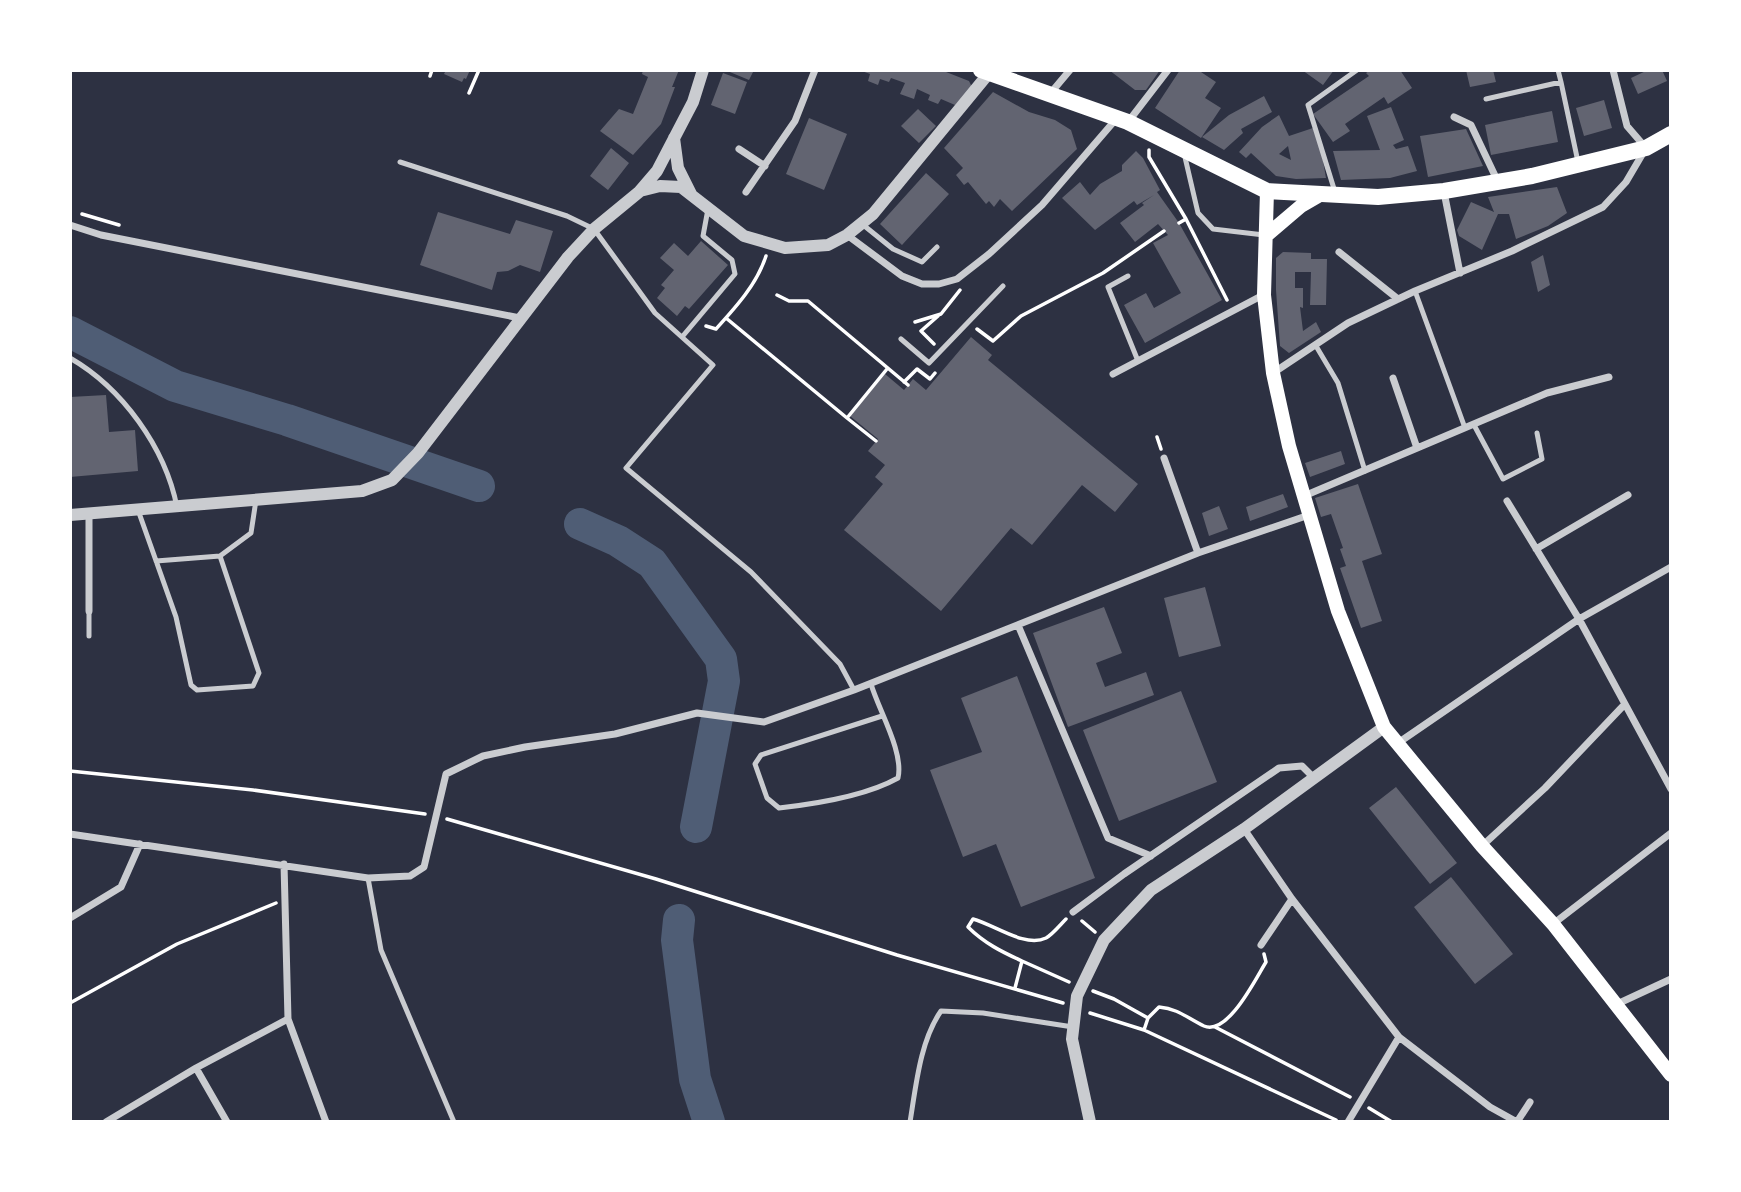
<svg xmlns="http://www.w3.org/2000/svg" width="1741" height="1192" viewBox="0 0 1741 1192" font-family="Arial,sans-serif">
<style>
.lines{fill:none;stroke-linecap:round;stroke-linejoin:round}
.river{stroke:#4f5d75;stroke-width:32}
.building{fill:#626471;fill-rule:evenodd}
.path{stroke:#fff;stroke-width:3.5}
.service{stroke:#caccd0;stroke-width:5}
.minor{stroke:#caccd0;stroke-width:7}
.tertiary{stroke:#caccd0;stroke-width:12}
.secondary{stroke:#fff;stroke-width:14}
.primary{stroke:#fff;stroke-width:16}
</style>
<rect width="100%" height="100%" fill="#2d3142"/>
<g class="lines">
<path class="river" d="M70,332L175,386L287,420L479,486
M580,524L618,541L652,563L721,659L724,681L696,827
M679,920L677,940L695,1079L709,1122"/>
</g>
<path class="building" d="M446,70H470L466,79L464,78L462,82L444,74Z
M643,70H679L672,87H675L661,124L633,155L600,131L619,109L633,114L648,77L642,74Z
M725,70H754L749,80Z
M859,70H941L969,81L972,87L955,105L941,99L938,104L928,100L930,95L917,89L914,99L900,94L905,83L891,78L889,82L880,79L878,85L868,81L870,74Z
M1109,70H1160L1146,90H1135Z
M1180,70H1198L1216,82L1205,98L1221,108L1201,138L1155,108Z
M1302,70H1334L1323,85Z
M1370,70H1400L1412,88L1388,104L1384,97L1345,124L1350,131L1333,142L1313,114L1369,76L1366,73Z
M1466,70H1493L1496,82L1470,87Z
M1648,70H1662L1667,81L1638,94L1631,78Z
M723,73L747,82L735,114L711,105Z
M993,92L1029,112L1055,120L1071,130L1077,149L1012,211L1000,199L994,207L989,201L986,204L968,182L964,185L956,175L963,168L944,148Z
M1264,96L1272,112L1241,129L1243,133L1224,150L1202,137L1229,115Z
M1604,100L1612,128L1584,136L1576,108Z
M1391,107L1404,140L1393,145L1396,149L1408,146L1417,171L1390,178L1341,180L1333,151L1380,150L1367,116Z
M918,109L936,126L919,143L901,126Z
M1552,111L1558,142L1491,155L1485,125Z
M1279,115L1289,136L1313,128L1322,155L1326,178L1296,179L1276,176L1251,153L1246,158L1239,152L1262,127ZM1288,146L1291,160L1279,154Z
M809,118L847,134L824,190L786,174Z
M1466,129L1483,166L1428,177L1420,136Z
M611,148L629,163L608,190L590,176Z
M1136,151L1143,158L1160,190L1157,192L1179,223L1222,300L1145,343L1124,305L1146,293L1154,308L1181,293L1153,243L1168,235L1158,224L1135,242L1120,223L1144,205L1142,203L1154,195L1137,205L1134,201L1095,230L1062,198L1080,182L1090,195L1100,184L1122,171V165Z
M926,173L949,194L902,245L880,224Z
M1557,187L1567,213L1548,226L1516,239L1509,214H1498L1482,250L1459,236L1457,230L1471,202L1494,212L1488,197Z
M438,212L510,234L516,220L553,231L540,272L520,265L508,271L497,272L492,290L420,265Z
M701,241L728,265L689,309L685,306L677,316L657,298L665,288L661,285L674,270L660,258L674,243L688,256Z
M1283,252L1311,253V259H1327L1326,305H1310L1311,272H1295V288H1303V308L1300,307L1303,331L1316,322L1321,332L1289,353L1280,346L1276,290V258Z
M1543,255L1550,285L1538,292L1531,262Z
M971,337L992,355L988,360L1138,484L1115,512L1082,485L1032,545L1011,528L941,611L844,530L883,484L875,477L885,465L868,451L878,439L850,416L885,374L904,390L913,379L926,390Z
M106,395L109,432L135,430L138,471L70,477V397Z
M1341,451L1345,464L1310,477L1305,463Z
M1358,484L1382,554L1362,561L1382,621L1361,628L1340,568L1346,566L1340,549L1343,548L1331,514L1321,517L1315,498Z
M1283,494L1288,507L1250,521L1246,507Z
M1219,506L1228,529L1209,536L1202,513Z
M1205,587L1221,646L1179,657L1164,598Z
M1104,607L1122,653L1096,663L1105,687L1146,672L1154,695L1068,727L1033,633Z
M1017,676L1095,878L1021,907L996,844L963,857L930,770L982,752L961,698Z
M1181,691L1217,782L1119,821L1083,730Z
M1396,787L1457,863L1430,884L1369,808Z
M1451,877L1513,954L1475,984L1414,907Z"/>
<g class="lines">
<path class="path" d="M430,76L432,70
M469,93L479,70
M1149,150V157L1186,219
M82,214L119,225
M1179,223L1186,219L1227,300
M777,295L789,301H808L908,385
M726,318L847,418L887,369
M915,322L941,314L960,290
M706,326L716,329C736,307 757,284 766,256
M977,329L993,341L1021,316L1103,273L1164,231
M934,344L921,331L938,316
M904,382L917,369L930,379L935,373
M847,418L876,441
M1157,437L1161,449
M70,771L253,790L425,814
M447,819L656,879L897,955L1063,1003
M1082,921L1095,932
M1022,961L1069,982
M1015,988L1022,961C1002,952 984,943 968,927L973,919C995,925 1025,948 1046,938C1053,934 1060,925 1066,919
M1093,991L1114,999L1148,1018
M70,1003L177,944L276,903
M1090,1013L1144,1030L1336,1120
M1215,1027L1350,1097
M1144,1030L1148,1018L1159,1007C1179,1009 1187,1018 1204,1026C1228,1036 1256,978 1266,962L1264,954
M1369,1108L1392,1122"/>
<path class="service" d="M1558,70L1561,82
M1486,99L1561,82L1578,162
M1184,153L1198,213L1213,229L1264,235
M400,162L567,216L594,229L655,313L713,365L626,468L751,572L840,664L854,690
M1335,192L1308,105L1357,70
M862,224L893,249L922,262L937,247
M1128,276L1108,287L1138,361
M1415,291L1465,428
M682,337L735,274L732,260L703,236L708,209
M901,339L929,363L1003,286
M1316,346L1338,383L1365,471
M70,358C122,388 165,447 177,507
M1474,425L1503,479L1542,459L1537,433
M138,510L176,617L191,685L197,690L253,686L259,673L220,556L251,533L256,500
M156,561L220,556
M89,611V636
M871,684C879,711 904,752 898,778C866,796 815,804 779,808L767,798L755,764L761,755L882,716
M368,878L381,950L454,1122
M910,1122C916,1086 920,1041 941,1011L983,1013L1073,1027"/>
<path class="minor" d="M1049,95L1070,70
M1454,117L1471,125L1498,182
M1128,122L1168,70
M739,149L765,166
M746,192L795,121L815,70
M1444,192L1460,273
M70,225L101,235L520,318
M847,235L902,276L922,284H939L957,279L989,254L1042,205L1117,118
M1339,252L1398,299
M1273,373L1348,323L1415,291L1512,251L1603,207L1626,182L1646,148L1627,126L1613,70
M1113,374L1263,295
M1393,378L1417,448
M1164,458L1198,553
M1304,496L1547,393L1609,377
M1507,501L1579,619L1671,789
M89,514V611
M1536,549L1628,495
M1018,625L1108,838L1151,856
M1398,743L1579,619L1671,567
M1244,829L1292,899L1399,1037L1490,1107L1517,1122
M70,834L368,878L410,876L424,867L446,774L483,756L525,747L615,734L697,713L764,722L854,690L1198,553L1309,515
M1482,846L1545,788L1624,705
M284,864L288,1019L326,1122
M1073,912L1124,874L1279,768L1302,766L1314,778
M70,918L121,887L140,844
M1553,924L1671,833
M1261,945L1292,899
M1615,1005L1671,979
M196,1068L227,1122
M106,1122L196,1068L288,1019
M1348,1122L1399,1037
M1517,1122L1530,1102"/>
<path class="tertiary" d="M674,138L678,168L691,194
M640,191L660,186L681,187L744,236L785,248L828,245L847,235L873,214L989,73
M70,515L362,491L392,480L418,453L568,257L594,229L639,192L657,171L693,102L703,70
M1090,1122L1072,1039L1077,996L1104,940L1151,890L1244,829L1384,727"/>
<path class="secondary" d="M1267,191L1264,295L1273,373L1289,446L1338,611L1384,727L1482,846L1553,924L1671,1075
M1267,235L1301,206L1320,195"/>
<path class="primary" d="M981,70L1128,122L1267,191L1378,197L1444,191L1532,176L1646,148L1671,134"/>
</g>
<rect width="1741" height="1192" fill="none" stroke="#ffffff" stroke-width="144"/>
</svg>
